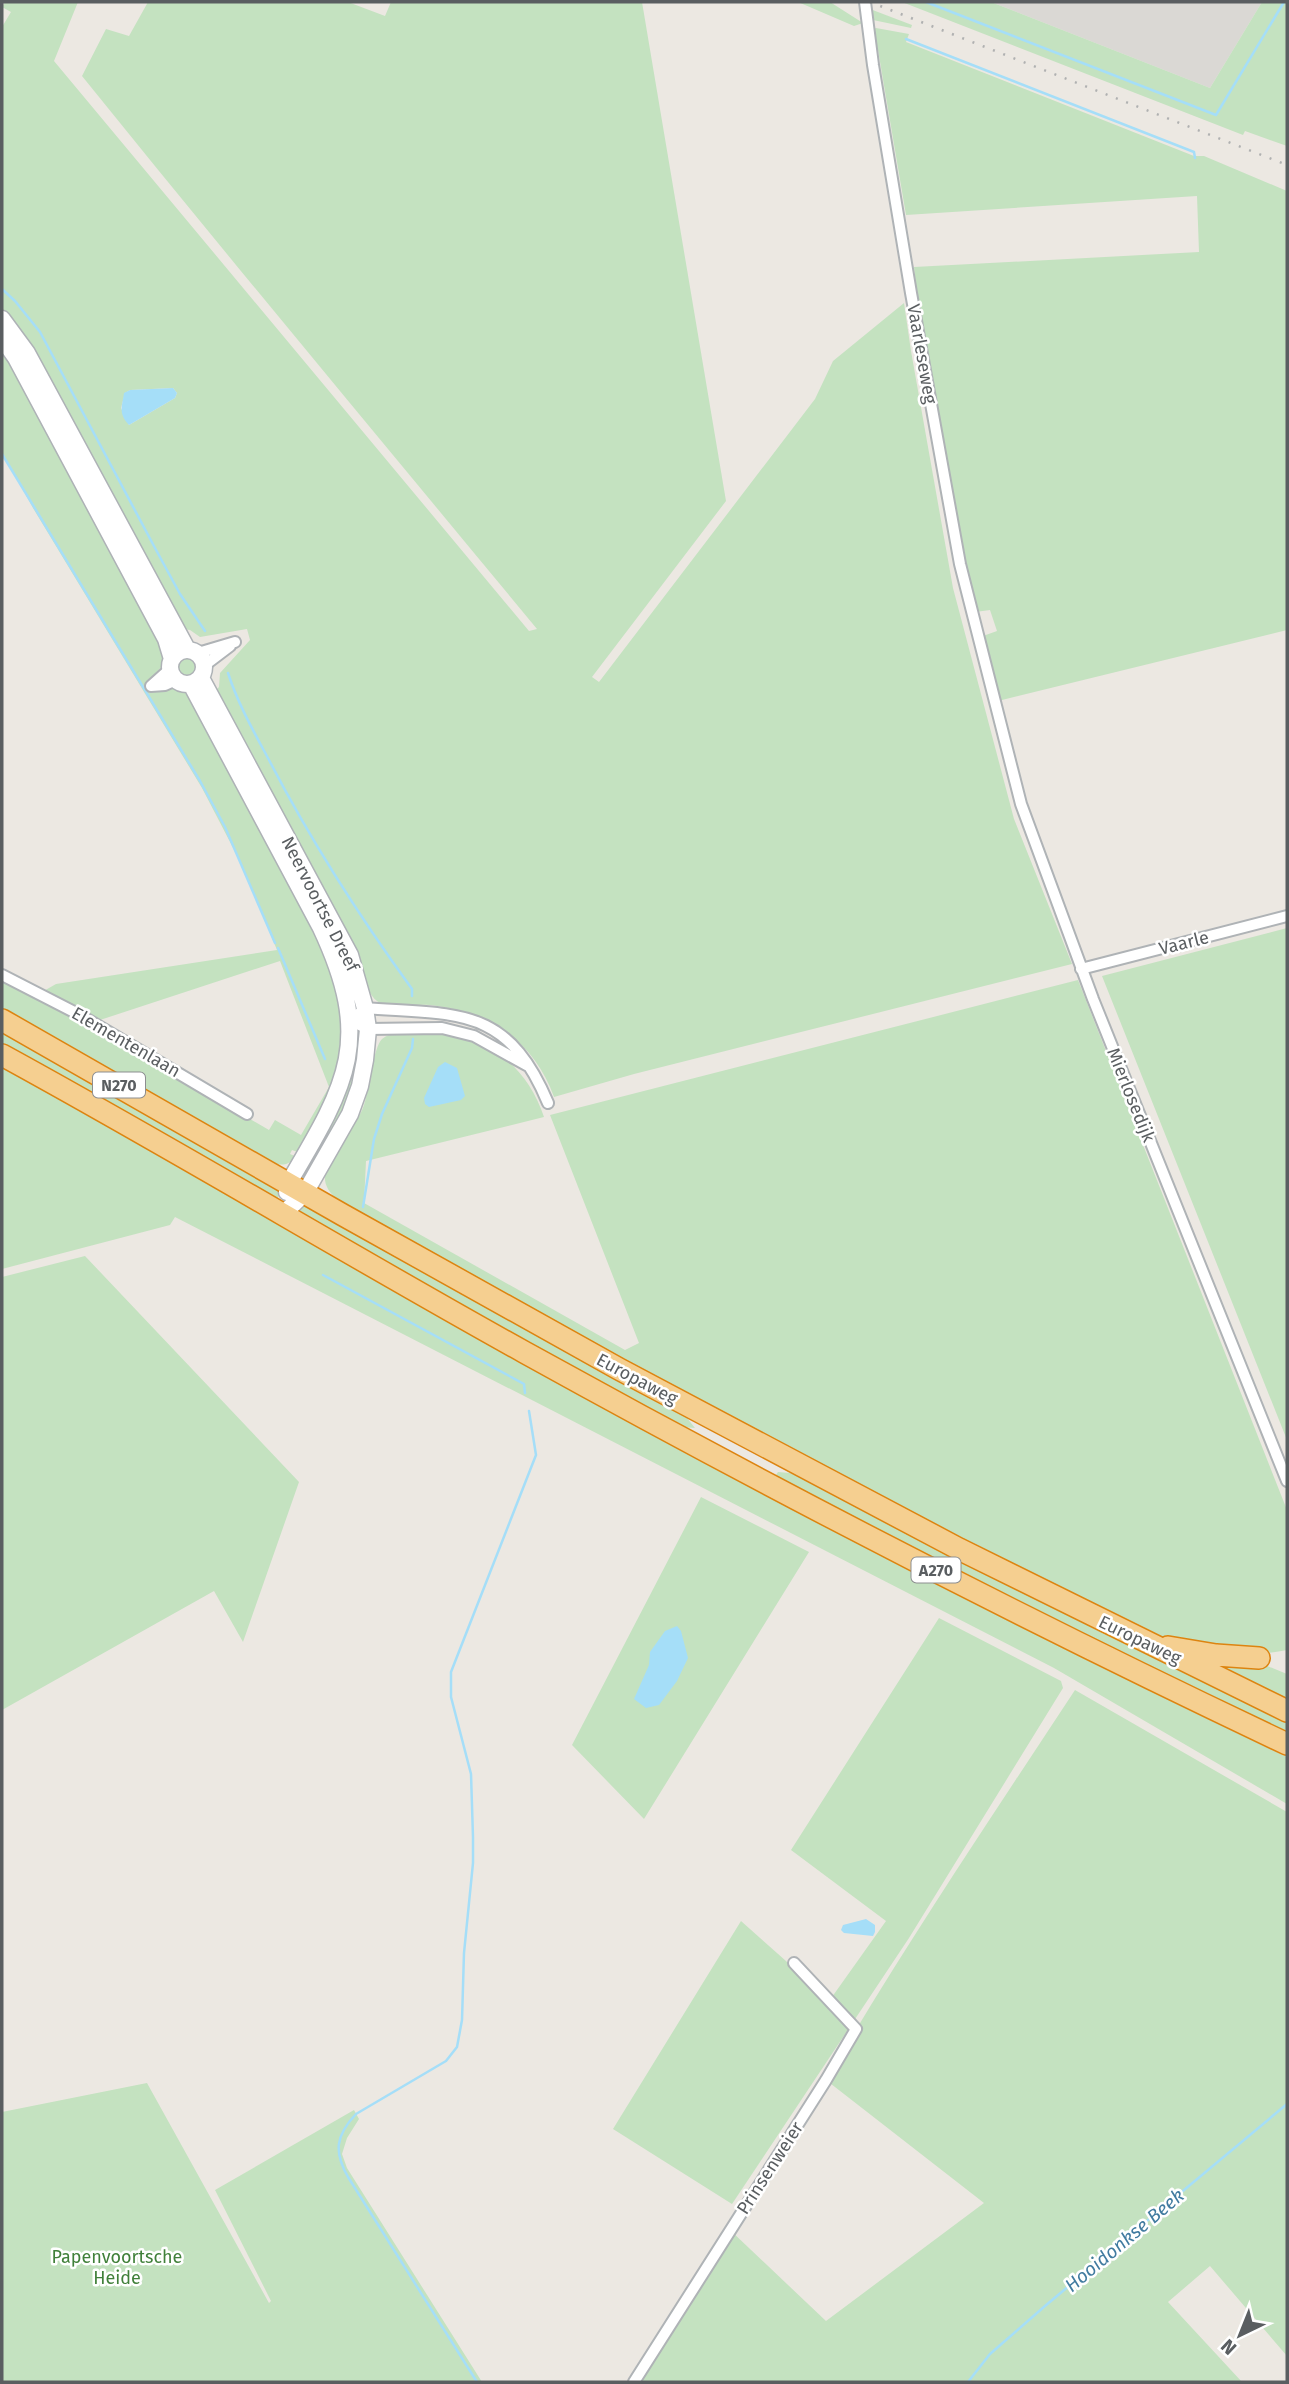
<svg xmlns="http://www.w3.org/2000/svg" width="1289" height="2384" viewBox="0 0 1289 2384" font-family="'Fira Sans',sans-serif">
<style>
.industrial{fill:#dad8d4}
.green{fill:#c4e2c0;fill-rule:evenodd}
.water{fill:#a5def8}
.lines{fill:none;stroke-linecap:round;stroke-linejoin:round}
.stream{stroke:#a5def8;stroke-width:2.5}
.street-casing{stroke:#afb3b6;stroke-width:14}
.secondary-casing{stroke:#aeb2b6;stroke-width:19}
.highway-casing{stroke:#dd8410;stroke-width:24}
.street{stroke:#fff;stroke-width:10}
.secondary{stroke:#fff;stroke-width:16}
.highway{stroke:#f5cf90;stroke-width:21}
.rail{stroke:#b0b1b1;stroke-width:2.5;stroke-dasharray:2 9;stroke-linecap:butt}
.labels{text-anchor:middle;stroke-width:5;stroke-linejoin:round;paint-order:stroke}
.shield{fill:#fff;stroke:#8c8e90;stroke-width:2}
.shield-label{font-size:16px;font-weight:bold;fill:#5a5e61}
.street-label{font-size:18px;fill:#5a5e61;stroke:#fff}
.park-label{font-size:18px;fill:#40803a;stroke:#fff}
.water-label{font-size:19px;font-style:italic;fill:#417ba0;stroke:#fff}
</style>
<rect width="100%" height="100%" fill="#ece8e2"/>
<path class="industrial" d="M991,2H1262L1210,88Z"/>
<path class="green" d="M5,2H78L54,61L529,631L537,629C385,445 232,262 82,76L106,29L129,36L148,2H348L385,16L391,2H642L726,501L592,677L599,682L815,399L833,361L904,303L911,351L953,588L1014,819L1072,964L634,1074L554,1097C534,1041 488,1011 429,1005C413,1003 391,1011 377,1001C363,990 357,955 349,939C334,910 318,883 302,855C272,801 243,747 213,693L219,687L220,673L250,640L247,629L200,637L190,630L183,629L2,315V27L11,12L2,7ZM173,388L177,393L175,398L129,425L121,408L125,393L130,390Z
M798,2H830L863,23L854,26Z
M902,2H991L1210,88L1262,2H1287V146L1245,131L1243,135Z
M870,9L912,25L911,28L873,20Z
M876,28L909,34L906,42L1194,156H1204L1287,191V630L998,701L983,636L997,631L990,610L975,612L965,570L920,324L914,267L1199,252L1197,196L906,215L878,50H875L872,30Z
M2,341L167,646L166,662L153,676L162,689L178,686L188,691L311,915L344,1012L342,1071L300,1153L292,1150L290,1154L297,1157C283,1170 275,1164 260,1156L2,1009V978L70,1014L269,1130L275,1120L301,1135L329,1087L280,961L100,1020L42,992L56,984L277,950L242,865L202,788L33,508L2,452Z
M176 666a12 12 0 1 1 24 0a12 12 0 1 1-24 0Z
M1287,928V1440L1102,976Z
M1078,980L1287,1510V1650C1247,1659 1200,1650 1161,1637L914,1515L786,1448L568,1330L336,1198C329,1192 324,1185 325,1175C328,1151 356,1129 364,1105C369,1091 373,1048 382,1039C391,1031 406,1033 418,1032C478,1029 525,1060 544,1117L366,1161L364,1203L625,1350L639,1343L550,1115Z
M2,1026L284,1188L277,1199L146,1123L121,1114L2,1049Z
M357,1049L361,1050L355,1088L309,1178L303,1175L339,1110Z
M2,1066C162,1155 319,1249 480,1339C744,1486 1013,1627 1287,1757V1804L1054,1668L175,1217L170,1225L2,1269Z
M304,1199L677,1408L678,1412L687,1418L695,1428L671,1426L296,1212Z
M85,1256L299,1482L243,1642L214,1591L2,1710V1277Z
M778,1472L790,1473L798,1476L800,1473L1287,1718V1740L786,1483L776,1475Z
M701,1497L809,1552L644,1819L572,1745Z
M939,1618L1061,1681L1063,1688L909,1938L732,2204L613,2129L741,1921L786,1961L827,2004L886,1921L791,1850Z
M1195,1656L1260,1663L1287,1674V1701Z
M1075,1690L1287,1812V2356L1210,2266L1168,2302L1242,2382H634L730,2230L826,2321L984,2203L826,2080C904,1947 990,1819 1075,1690Z
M147,2083L269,2303L271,2301L215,2190L354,2110L359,2119L347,2138L342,2154L347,2168L482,2382H2V2112Z"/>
<path class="water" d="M173,388L177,393L175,398L129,425C118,413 122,407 124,393L130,390Z
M445,1062L457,1068L465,1096L461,1100L429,1107L425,1104L424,1098L438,1067Z
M677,1626L681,1631L688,1658L677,1681L659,1705L646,1708L634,1699L649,1665L650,1652L665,1631Z
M866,1919L875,1925V1932L873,1936L844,1933L841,1930L843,1925Z"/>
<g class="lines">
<path class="stream" d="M926,2L1216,115L1284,2
M906,39L1194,152L1195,158
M2,289L15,301L40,332L155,548L180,594L205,631
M2,454L200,781L225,827L275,943
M228,673C238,704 254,732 269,760C311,841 359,916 412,989V996
M278,948L325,1059
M363,1207L374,1139L382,1114L412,1048L413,1039
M323,1275L524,1384L525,1393
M477,2382L348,2177C334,2152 335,2136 356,2114L446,2061L457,2047L462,2020L464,1953L473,1863V1837L471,1774L451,1697V1672L536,1455L529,1411
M968,2382L990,2354L1045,2306L1287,2104"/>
<defs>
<path id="street" d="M865,2L873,65L911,293L960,564L1021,804L1093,999L1287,1481
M198,653L235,642
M205,665L230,646
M151,686L165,685L176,680
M151,686L170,669
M1081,969L1287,916
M2,975L80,1015L247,1114
M528,1066L474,1036L442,1028L368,1029L351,1021L365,1008C457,1015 507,1005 548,1103
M634,2382L826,2080L856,2029L794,1963"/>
<path id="secondary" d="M2,319L27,353L187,649
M2,338L16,358L166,639L172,659
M170 667a17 17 0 1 1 34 0a17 17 0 1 1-34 0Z
M201,678L350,955L365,1008L368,1029L365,1060L360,1086L350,1114L305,1193L282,1215
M191,684L321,928C374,1041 347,1084 288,1184L287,1192"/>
<path id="highway" d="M2,1020L343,1215L619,1369L959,1549L1287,1711
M2,1055C178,1151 349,1255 524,1352C775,1491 1029,1622 1287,1744
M1168,1647L1216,1655L1259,1658"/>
</defs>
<use href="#street" class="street-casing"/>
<use href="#secondary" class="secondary-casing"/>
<use href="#highway" class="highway-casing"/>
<use href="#street" class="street"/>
<use href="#secondary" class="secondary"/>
<use href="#highway" class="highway"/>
<path class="rail" d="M870,2L1287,165"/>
</g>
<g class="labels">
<g class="shield">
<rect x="93" y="1072.5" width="52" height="25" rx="5"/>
<rect x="911.5" y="1557.5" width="49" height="25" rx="5"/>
</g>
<g class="shield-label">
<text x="119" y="1091">N270</text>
<text x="936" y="1576">A270</text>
</g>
<g class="street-label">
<text transform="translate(922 354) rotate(80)" y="6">Vaarleseweg</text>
<text transform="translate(320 904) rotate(63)" y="6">Neervoortse Dreef</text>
<text transform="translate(1184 943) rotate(-14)" y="6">Vaarle</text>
<text transform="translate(126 1042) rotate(30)" y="6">Elementenlaan</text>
<text transform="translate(1131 1095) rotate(68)" y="6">Mierlosedijk</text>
<text transform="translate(637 1379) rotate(28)" y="6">Europaweg</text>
<text transform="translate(1140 1640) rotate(26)" y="6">Europaweg</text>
<text transform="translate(770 2168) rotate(-57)" y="6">Prinsenweier</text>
</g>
<g class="park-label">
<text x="117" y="2263">Papenvoortsche<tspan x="117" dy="21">Heide</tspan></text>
</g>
<g class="water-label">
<text transform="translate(1124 2240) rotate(-40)" y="7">Hooidonkse Beek</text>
</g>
</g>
<rect width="1289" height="2384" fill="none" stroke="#5a5e61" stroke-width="7"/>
<g transform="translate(1240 2335) rotate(223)" stroke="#ffffff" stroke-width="5" paint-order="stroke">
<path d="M0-5L12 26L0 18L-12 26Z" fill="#5a5e61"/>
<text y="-10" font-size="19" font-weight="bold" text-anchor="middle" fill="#5a5e61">N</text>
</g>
</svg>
